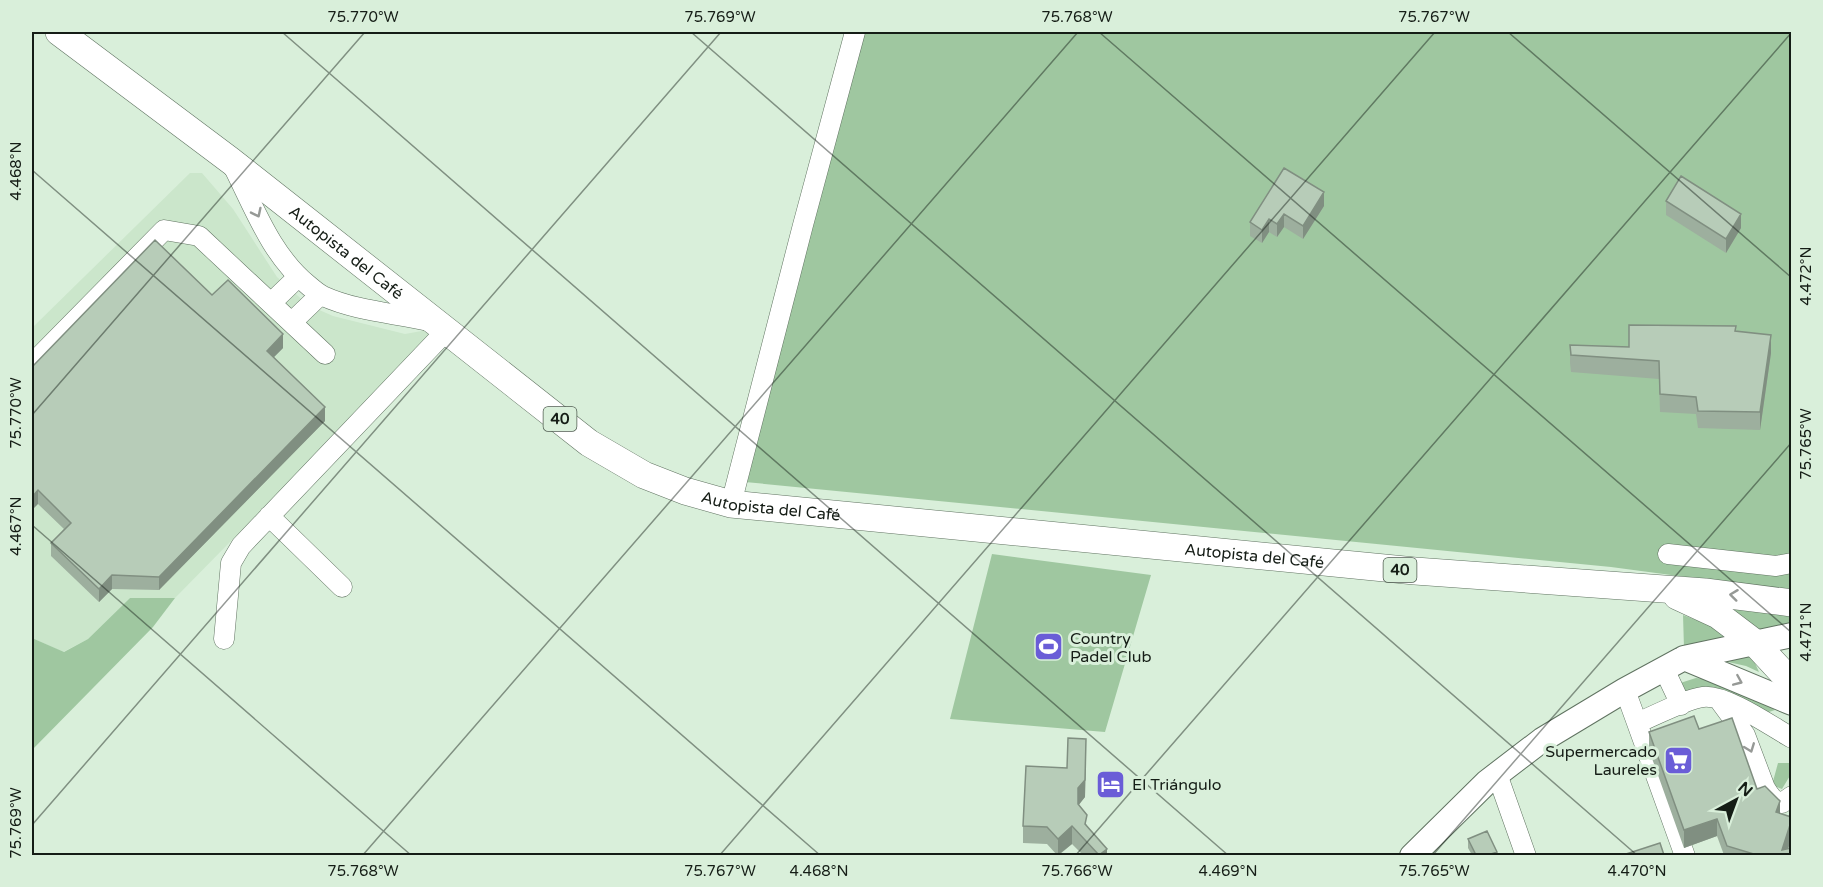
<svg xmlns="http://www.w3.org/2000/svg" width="1823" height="887" viewBox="0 0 1823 887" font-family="'Varela Round',sans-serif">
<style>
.built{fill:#cbe6cb}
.green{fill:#9fc7a0}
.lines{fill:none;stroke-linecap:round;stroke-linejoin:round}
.minor-casing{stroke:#607361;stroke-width:21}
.major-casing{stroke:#607361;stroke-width:26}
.highway-casing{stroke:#607361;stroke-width:28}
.minor{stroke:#fff;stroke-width:20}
.major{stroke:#fff;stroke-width:24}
.highway{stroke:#fff;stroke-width:27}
.wall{fill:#9daf9e}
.shaded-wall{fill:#808f81}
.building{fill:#b7ccb8;stroke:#808f81;stroke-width:1.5}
.oneway{stroke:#969996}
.ticks{fill:none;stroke:#151d16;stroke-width:1.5;stroke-opacity:0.45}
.labels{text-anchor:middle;stroke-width:6;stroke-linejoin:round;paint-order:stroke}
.shield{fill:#d9efda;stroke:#505c51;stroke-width:1.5}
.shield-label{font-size:15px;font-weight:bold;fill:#151d16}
.street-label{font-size:16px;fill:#151d16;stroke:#d9efda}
.poi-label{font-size:16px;fill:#151d16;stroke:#d9efda;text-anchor:start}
.neatline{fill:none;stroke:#151d16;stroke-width:2}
.ticks-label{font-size:15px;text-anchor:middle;fill:#151d16}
</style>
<rect width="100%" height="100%" fill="#d9efda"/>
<path class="built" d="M190,173H202L233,209L277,277L308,305L333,316L405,334L427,330L433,335L175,598H130L88,639L63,652L32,638V328Z"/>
<path class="green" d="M859,32H1791V591L1611,567L745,482Z
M992,554L1151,575L1105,732L950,719Z
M130,598H175L153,627L32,750V638L64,652L88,639Z
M1705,603L1791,612V626L1758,632Z
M1683,615L1733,634L1684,648Z
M1750,652L1759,672L1746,666L1719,660Z
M1696,678L1715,680L1747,693L1775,710L1766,713L1682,695L1677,684Z
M1778,763H1791V774L1782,789L1772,785Z"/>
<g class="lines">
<defs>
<path id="minor" d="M233,166C254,207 271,255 308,285C313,289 317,293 323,296C356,311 394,313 429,321
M271,303L298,277
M292,322L320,295
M32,364L164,230L199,236L325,354
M731,504L803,225L855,32
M269,516L342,587
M1668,554L1776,566L1792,563
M224,639L231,563L241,546L447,330
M1664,669L1681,705
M1625,690L1637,723C1654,716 1686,699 1703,697C1725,694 1771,726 1792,738
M1720,701L1745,735L1765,788C1770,796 1773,801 1782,803L1792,796
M1637,723L1685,856
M1497,774L1526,856"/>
<path id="major" d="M1684,658L1792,703
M1412,856L1487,782L1542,740L1625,690L1684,658L1792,635"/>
<g id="highway">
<path id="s1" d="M59,32L231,161L589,443L644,475L685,491L731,504L1415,571L1705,592L1792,603"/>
<path d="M1677,596L1718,615L1755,643L1792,683"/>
</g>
</defs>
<use href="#minor" class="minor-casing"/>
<use href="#major" class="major-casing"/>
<use href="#highway" class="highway-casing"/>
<use href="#minor" class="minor"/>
<use href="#major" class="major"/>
<use href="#highway" class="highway"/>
</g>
<path class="wall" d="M1284,168L1324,206L1303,239L1284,227L1277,237L1269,232L1262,243L1250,236V222Z
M1666,201L1741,228L1726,253L1666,215Z
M212,295L283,348L274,357L325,421L159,590L112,589L99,602L51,556V543L64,529L38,504L32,367Z
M1736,331L1771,353L1760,430L1698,428L1696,414L1660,412L1659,379L1571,372L1570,363V345L1629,347Z
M1699,729L1780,813L1791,816V808V844L1790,843L1788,849L1791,855H1724L1717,836L1684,848L1649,750V732Z
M1086,757L1085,797L1078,805L1087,826L1107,855H1083L1072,844L1059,855H1057L1047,844L1023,843V826Z
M1468,839L1497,855H1472L1468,848Z"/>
<path class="shaded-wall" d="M1324,192V206L1303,239V226Z
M1284,214V227L1277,237V224Z
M1741,214V228L1726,253V239Z
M1269,219V232L1262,243V230Z
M283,334V348L267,364V351Z
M1771,335V353L1760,430V412Z
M325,407V421L159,590V577Z
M38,490V504L32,510V497Z
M112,575V589L99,602V589Z
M1086,739L1085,797L1078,806V788Z
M1780,801V819L1776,812Z
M1717,819V836L1684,848V830Z
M1790,825V843L1786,855L1782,850Z
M1072,826V844L1058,855V839Z
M1107,849V855H1099Z
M1497,852V855H1488Z"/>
<path class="building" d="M1284,168L1324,192L1303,226L1284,214L1277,224L1269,219L1262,230L1250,222Z
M1681,176L1741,214L1726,239L1666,201Z
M155,240L212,295L228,280L283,334L267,351L325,407L159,577L112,575L99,589L51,543L71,523L38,490L32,497V367Z
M1629,325L1736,326L1735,331L1771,335L1760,412L1698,411L1696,397L1660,394L1659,361L1571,355L1570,345L1629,347Z
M1694,716L1699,729L1732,718L1757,789L1765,786L1780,801L1776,812L1791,817V826L1790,825L1782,850L1791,848V855H1757L1727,846L1717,819L1684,830L1649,732Z
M1068,738L1086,739L1085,780L1078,788V804L1087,815L1085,824L1107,849L1099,855L1072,826L1058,839L1047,827L1023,826L1026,766L1067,768Z
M1487,831L1497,852L1488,855H1476L1468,839Z
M1660,843L1664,855H1623Z"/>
<defs><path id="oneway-chevron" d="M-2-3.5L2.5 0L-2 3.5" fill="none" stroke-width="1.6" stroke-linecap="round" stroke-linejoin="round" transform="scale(1.5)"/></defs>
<g class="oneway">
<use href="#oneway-chevron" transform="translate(257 213) rotate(64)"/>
<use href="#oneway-chevron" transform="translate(1734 595) rotate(-173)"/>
<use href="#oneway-chevron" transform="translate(1738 681) rotate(23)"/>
<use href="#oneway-chevron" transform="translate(1750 748) rotate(69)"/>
</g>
<path class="ticks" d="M282,32L1229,856M691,32L1638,856M1099,32L1792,633M1508,32L1792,278M32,170L821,856M32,415L365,32M32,525L412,856M32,825L721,32M362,856L1078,32M719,856L1435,32M1075,856L1792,32M1432,856L1792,442M1789,856L1792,853"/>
<defs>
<symbol id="stadium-square" viewBox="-11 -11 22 22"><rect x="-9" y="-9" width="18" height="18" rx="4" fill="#6a5dd7" stroke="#d9efda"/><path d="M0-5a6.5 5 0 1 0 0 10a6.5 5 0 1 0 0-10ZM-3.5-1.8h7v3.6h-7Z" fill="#fff"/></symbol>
<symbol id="supermarket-square" viewBox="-11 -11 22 22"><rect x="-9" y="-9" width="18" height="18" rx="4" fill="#6a5dd7" stroke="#d9efda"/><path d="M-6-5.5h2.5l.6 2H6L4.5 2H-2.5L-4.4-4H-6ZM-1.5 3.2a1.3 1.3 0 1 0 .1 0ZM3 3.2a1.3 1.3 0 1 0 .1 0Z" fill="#fff"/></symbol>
<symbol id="hotel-square" viewBox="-11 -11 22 22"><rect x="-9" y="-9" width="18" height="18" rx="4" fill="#6a5dd7" stroke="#d9efda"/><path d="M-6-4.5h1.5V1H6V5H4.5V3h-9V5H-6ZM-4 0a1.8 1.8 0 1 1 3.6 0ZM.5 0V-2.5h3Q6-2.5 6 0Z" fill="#fff"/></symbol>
</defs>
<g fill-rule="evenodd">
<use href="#stadium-square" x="1032" y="630" width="33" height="33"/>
<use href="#supermarket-square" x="1662" y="744" width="33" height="33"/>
<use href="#hotel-square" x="1094" y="768" width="33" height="33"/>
</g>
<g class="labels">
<g class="shield">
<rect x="543.5" y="407" width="33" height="24" rx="4.5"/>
<rect x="1383.5" y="558" width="33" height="24" rx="4.5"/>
</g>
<g class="shield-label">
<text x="560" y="424">40</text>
<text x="1400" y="575">40</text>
</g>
<g class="street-label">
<text dy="6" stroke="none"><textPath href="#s1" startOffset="362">Autopista del Café</textPath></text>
<text dy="6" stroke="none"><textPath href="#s1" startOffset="866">Autopista del Café</textPath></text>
<text dy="6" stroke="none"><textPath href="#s1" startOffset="1352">Autopista del Café</textPath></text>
</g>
<g class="poi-label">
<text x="1070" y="644">Country<tspan x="1070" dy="18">Padel Club</tspan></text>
<text x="1657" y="757" text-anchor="end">Supermercado<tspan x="1657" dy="18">Laureles</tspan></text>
<text x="1132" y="790">El Triángulo</text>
</g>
</g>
<rect width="1823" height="887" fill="none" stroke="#d9efda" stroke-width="66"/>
<g transform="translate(1736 800) rotate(41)" stroke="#d9efda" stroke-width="4.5" paint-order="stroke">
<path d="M0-4.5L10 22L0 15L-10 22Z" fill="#151d16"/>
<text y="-9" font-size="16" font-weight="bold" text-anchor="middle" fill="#151d16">N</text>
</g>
<rect x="33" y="33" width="1757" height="821" class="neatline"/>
<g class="ticks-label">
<text x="363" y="22">75.770°W</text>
<text x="720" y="22">75.769°W</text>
<text x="1077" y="22">75.768°W</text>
<text x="1434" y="22">75.767°W</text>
<text transform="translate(16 171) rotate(-90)" y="5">4.468°N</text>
<text transform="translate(1806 276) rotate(-90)" y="5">4.472°N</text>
<text transform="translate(16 413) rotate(-90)" y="5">75.770°W</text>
<text transform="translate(1806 444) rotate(-90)" y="5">75.765°W</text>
<text transform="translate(16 526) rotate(-90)" y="5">4.467°N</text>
<text transform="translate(1806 632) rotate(-90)" y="5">4.471°N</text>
<text transform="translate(16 823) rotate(-90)" y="5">75.769°W</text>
<text x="363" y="876">75.768°W</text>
<text x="720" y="876">75.767°W</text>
<text x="819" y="876">4.468°N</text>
<text x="1077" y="876">75.766°W</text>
<text x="1228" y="876">4.469°N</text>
<text x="1434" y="876">75.765°W</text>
<text x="1637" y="876">4.470°N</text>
</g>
</svg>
